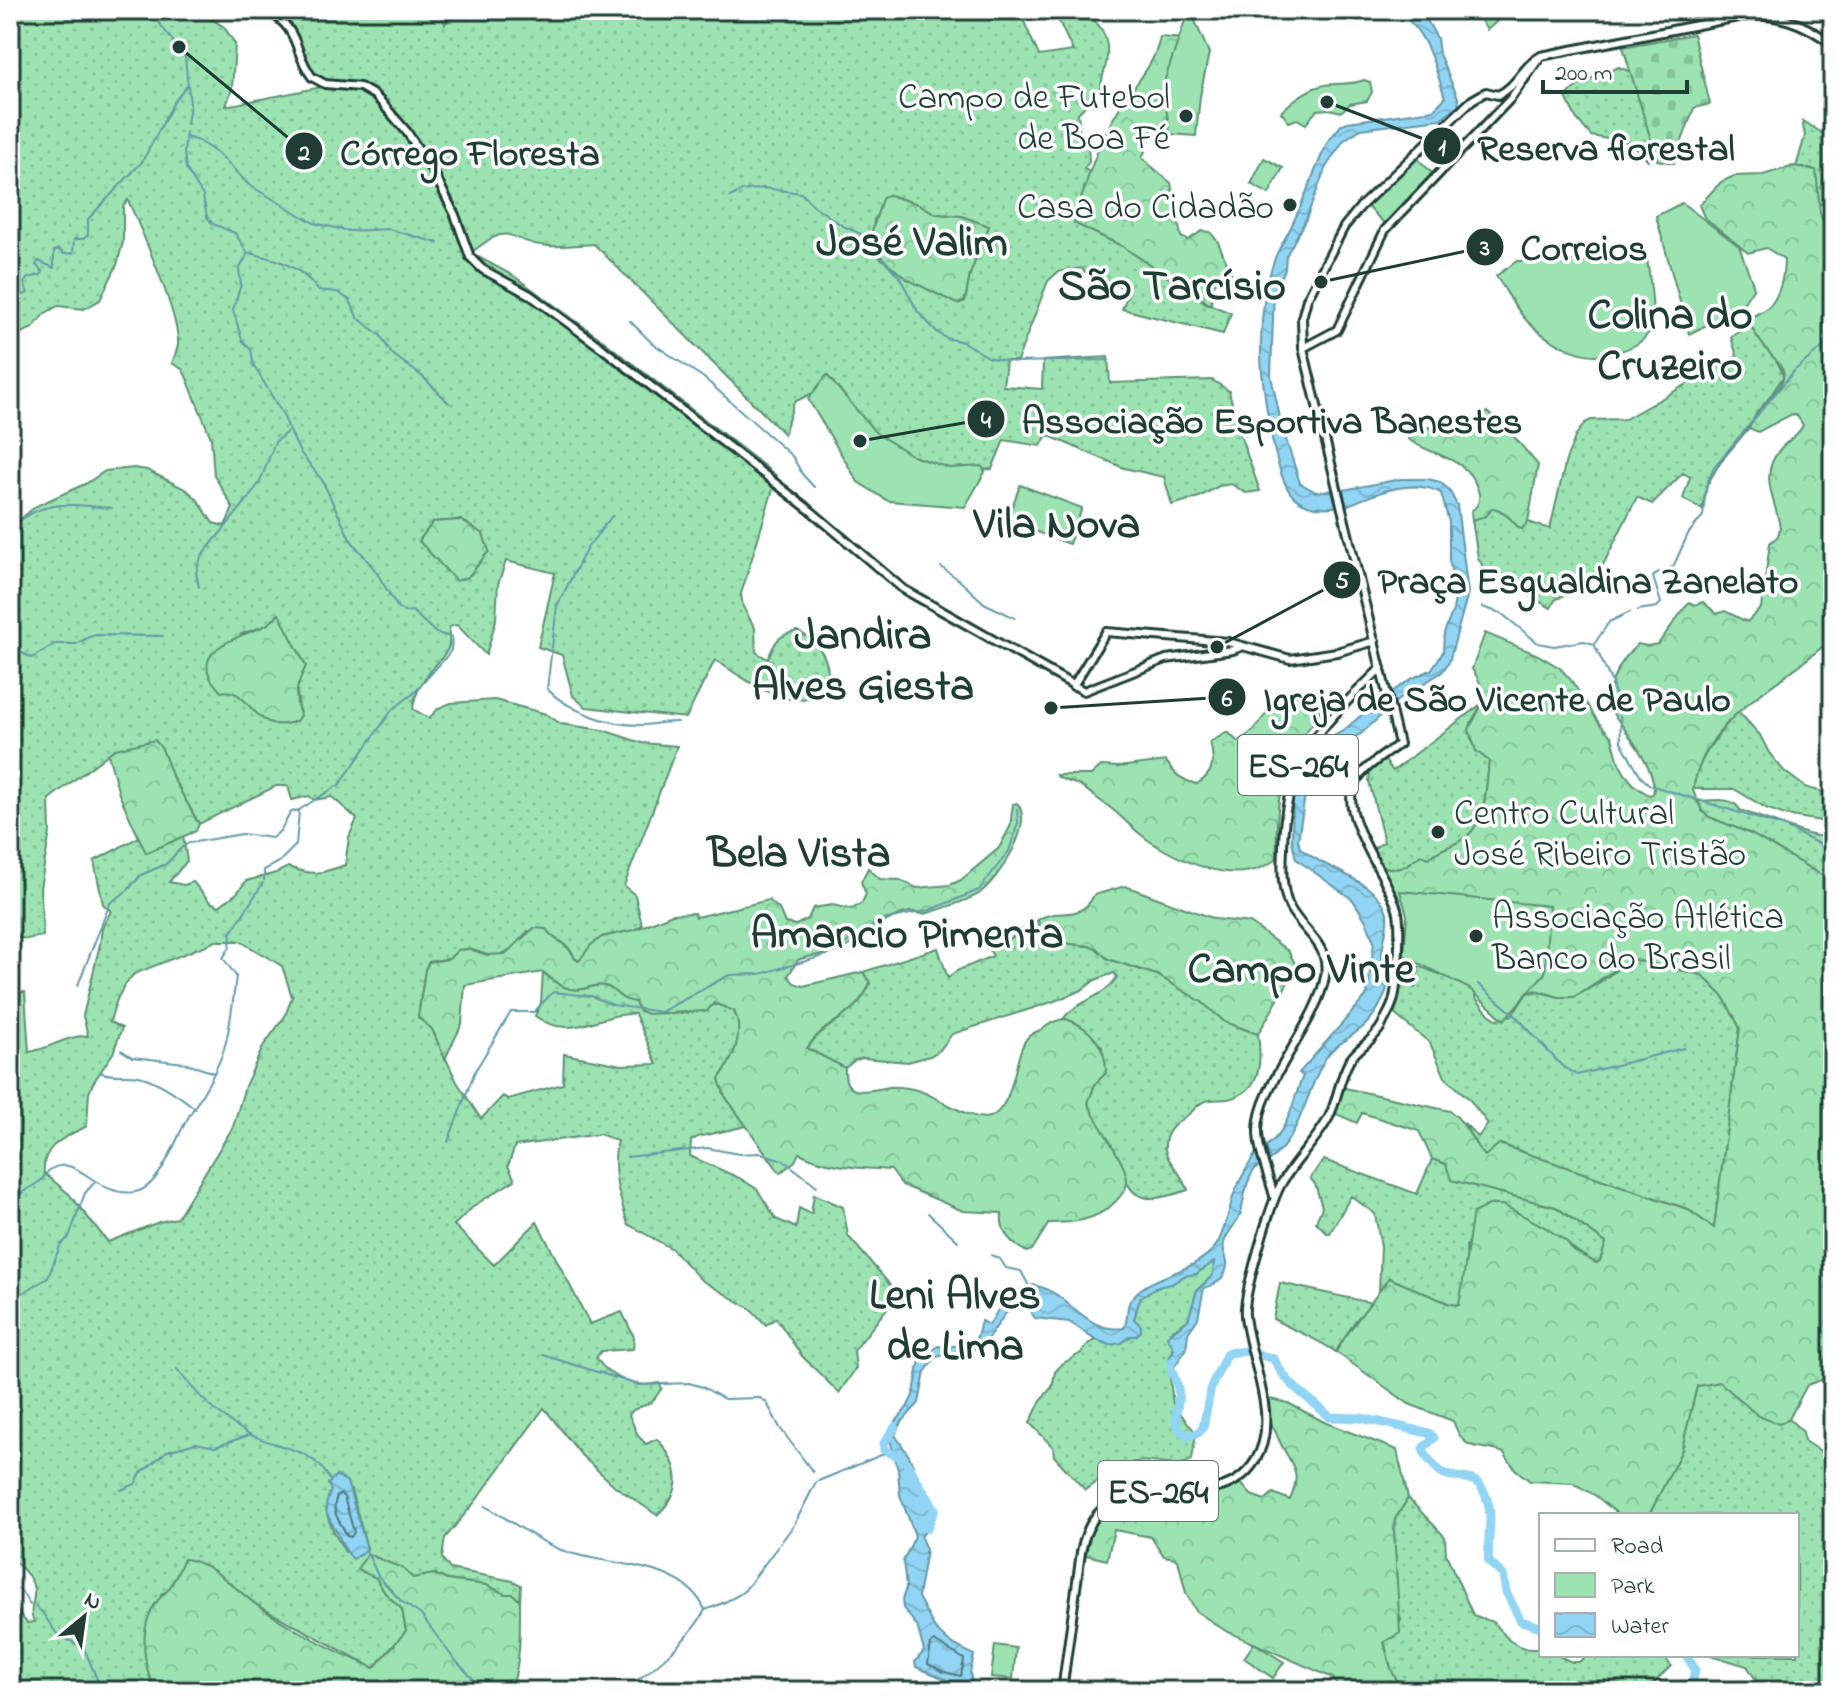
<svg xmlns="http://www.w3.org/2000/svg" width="1843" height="1701" viewBox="0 0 1843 1701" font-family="'Indie Flower',sans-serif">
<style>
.grass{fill:url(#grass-dots);stroke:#5d9073;stroke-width:2;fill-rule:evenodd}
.forest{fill:url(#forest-crowns);stroke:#5d9073;stroke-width:2}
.cemetery{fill:url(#cemetery-stones);stroke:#5d9073;stroke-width:2}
.park{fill:#9be4b2;stroke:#5d9073;stroke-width:2}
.water{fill:url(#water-waves);stroke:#6398a7;stroke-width:2}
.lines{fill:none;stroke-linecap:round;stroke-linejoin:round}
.shore{stroke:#4d7980;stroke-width:2}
.stream{stroke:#6398a7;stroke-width:2}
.river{stroke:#91d4f3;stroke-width:9}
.major-casing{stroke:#1f3d34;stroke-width:12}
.major{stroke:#fff;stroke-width:6}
.poi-dot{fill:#1f3d34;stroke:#fff;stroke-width:3}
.labels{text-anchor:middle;stroke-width:7;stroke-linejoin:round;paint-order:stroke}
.shield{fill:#fff;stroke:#627771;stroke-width:2}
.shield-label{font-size:34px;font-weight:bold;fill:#1f3d34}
.poi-label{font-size:36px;fill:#1f3d34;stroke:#fff;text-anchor:end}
.district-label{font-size:44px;font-weight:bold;fill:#1f3d34;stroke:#fff}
.leader{fill:none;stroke:#1f3d34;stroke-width:3}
.callout-dot{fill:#1f3d34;stroke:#fff;stroke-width:3}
.mark-label{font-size:24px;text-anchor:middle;font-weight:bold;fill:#fff}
.callout-label{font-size:38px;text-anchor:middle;font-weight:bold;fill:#1f3d34;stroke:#fff;stroke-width:7;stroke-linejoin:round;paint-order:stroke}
</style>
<defs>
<pattern id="grass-dots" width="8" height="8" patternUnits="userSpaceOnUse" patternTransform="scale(2)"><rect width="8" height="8" fill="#9be4b2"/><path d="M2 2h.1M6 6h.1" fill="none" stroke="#85c49a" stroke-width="1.8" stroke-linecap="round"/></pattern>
<pattern id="forest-crowns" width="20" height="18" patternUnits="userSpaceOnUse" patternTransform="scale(2)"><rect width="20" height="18" fill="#9be4b2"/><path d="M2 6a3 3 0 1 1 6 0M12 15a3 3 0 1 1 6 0" fill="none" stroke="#85c49a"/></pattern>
<pattern id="cemetery-stones" width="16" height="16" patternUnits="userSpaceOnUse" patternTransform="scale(2)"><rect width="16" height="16" fill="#9be4b2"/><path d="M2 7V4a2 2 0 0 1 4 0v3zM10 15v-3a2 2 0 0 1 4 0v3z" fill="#85c49a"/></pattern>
<pattern id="water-waves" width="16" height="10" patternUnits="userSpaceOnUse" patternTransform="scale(2)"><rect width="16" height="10" fill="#91d4f3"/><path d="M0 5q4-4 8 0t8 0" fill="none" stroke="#7db7d1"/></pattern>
</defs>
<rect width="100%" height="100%" fill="#fff"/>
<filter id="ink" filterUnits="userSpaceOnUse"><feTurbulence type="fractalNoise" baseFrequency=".0125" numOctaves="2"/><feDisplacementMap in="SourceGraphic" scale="16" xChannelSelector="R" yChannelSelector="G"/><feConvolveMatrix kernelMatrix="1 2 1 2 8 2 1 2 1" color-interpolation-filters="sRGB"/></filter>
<g filter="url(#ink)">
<path class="grass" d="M10,10H176L212,19L224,27L235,44L232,89L226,106L322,87L309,77L284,24L263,10H440L445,24L457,10H1019L1039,56L1073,51L1054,11C1093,5 1116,33 1104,72C1102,78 1102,85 1099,90C1094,98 1085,106 1078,113L1080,139L1088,144L1089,162L1084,169L1090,172L1074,223L1122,246L1206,303L1231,313L1223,334L1122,309L1129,292L1111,281L1092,279L1081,268L1058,272L1048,281L1017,361H1006L1003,386L1042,389L1043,361L1108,357L1110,383L1212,380L1229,391L1240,435L1260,491L1246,493L1231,484L1219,486L1199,497L1172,505L1164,477L1124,468L1047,435L1041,446L1004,440L992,469C978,470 961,474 948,471C899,460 857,421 817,391L794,402L784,434L594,244C579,245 563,247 548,246C506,243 514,218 471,253L514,276L601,339L777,476L741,594L743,607L755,628L756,652L768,659C775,641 778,635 797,631C815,640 827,653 828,673C810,731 744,678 715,660L686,718L586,707L573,696L562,655L538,647L555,573L506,561L498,584L496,620L486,655L457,625L449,627C448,634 452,645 446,652C433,670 415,685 413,709L429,718L439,708L451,703L495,700L546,714L561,724L603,730L642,743L677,746L624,886L635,895L642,925L634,930L602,937L580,961L575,959C568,939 548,935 528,931L510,950L498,956L487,955L469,949L458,950L449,959L429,962L425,970L418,1017L432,1029L457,1082L481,1119L503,1096L508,1099L563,1084L564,1054L622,1065L657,1064L635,1014C598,1012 572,1043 535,1016L541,1003L543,972C554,982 566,992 582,989C591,987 599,983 608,987C620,993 617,999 635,1002L640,1011C654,1013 671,1014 685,1013C707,1010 711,998 734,1011C746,1034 733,1059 719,1079L725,1096L746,1126L698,1137L691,1141L690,1156L739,1178L757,1189L776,1219L796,1228L799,1208L811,1214L814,1194L843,1207L848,1236L898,1294L854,1351L856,1368L839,1393L802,1356L776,1318L766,1325L751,1309L701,1280L672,1249L628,1224C619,1195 611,1172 617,1141L600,1134L515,1146L508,1166L515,1180L475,1205L454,1225L494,1265L537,1222L590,1324L622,1312L634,1337L633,1349L601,1351L596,1358C610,1378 635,1389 659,1383L662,1388L652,1402L633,1410L629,1415L638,1436L646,1444L657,1439C681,1466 685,1490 657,1515L616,1487L582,1456L544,1408L475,1502L445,1538L442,1558L450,1569L513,1581L521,1585L520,1601L513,1594H505L486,1585L447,1580L435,1574L413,1578L402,1568L376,1578L385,1593L402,1609L406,1632L374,1668L258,1606L221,1576L174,1581L168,1591L161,1594L153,1686L156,1691H10V1603L27,1623L34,1622C29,1612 33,1606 34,1596C36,1578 21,1568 10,1557V994L25,992L29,1052C50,1049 66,1035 88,1036L83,1016L100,944L102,928L111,911L103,904L94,861L139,837L147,853L183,836L187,861L169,882L184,885L193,882L210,902L219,906L237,893L246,881L276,873L288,867C314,876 320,874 345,865L349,837L357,819L332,797L314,800L309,796L292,800L288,786H276L199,824L173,778L162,749H115L49,799L50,832L40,888L43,936L27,939L10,936V528L36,506L87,483L105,471L134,468L147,470L187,490L197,499L213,523L225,526L233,508L214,475L211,438L186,376L182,369L172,363C174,358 177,351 178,345C180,316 141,230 128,200L123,206V242L117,265L100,300L84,309L58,306L44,314L33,328L10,338ZM889,195L918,204L936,214L961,216L989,226L970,274L965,301L957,304L907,279L871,250L874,220ZM461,520L468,524L487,553L471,574L436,559L419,541L433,522ZM278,615L306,666L296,685L300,715L296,721L229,690L241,634L268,625ZM216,941H240L282,966L292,997L285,1016L264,1045L245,1086L233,1127L177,1218L159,1222L108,1242L69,1194L44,1173C41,1145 66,1137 87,1126L89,1093L93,1083L113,1053L122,1028L110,1022C115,1002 120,989 134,974ZM331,1490H351L367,1548L345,1552C333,1529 320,1516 331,1490Z
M1455,10H1510L1487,30L1478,16L1461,18Z
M1619,67L1631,72L1656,151L1648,160L1631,143L1591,136L1576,118L1566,97C1579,80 1600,76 1619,67Z
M1802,120L1833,140V206L1830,200L1819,205L1817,184L1804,167H1796L1805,136Z
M1750,325C1759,339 1783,364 1783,377L1749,428L1721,461L1707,485L1702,509L1683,499L1690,477L1683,473L1652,504L1637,497L1597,577L1555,600L1551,608L1485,570L1478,558L1472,520L1489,513L1492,507L1497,508L1522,528L1528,522L1550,529L1566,460L1576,435L1585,423L1591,420L1625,419L1737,356L1731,337Z
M1481,704C1479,712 1470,720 1470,728C1469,741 1479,754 1489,761C1486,786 1487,821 1466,837C1453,847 1439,848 1429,858L1421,856C1401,868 1405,872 1380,866L1374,848L1384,842L1369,781L1371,767L1383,758L1393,771Z
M1738,711L1760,735L1769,753L1784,771L1805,787L1833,795V823L1785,815L1766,808L1734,789H1693C1697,759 1719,733 1738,711Z
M1719,800C1727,800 1736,802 1740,810L1807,834L1833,839V882L1751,834L1709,817L1702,811L1698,801Z
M1038,920L1043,940L1095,947L1108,959L1157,975L1202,1002L1225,1022L1258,1034C1262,1063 1261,1092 1228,1099C1220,1100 1210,1099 1203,1102C1198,1104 1193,1111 1189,1114C1176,1124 1164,1130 1165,1148C1165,1160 1183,1174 1188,1190C1169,1196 1138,1208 1127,1182C1122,1172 1121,1162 1115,1152C1106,1135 1095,1121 1088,1103L1095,1084L1105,1073L1102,1047L1085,1029L1063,1019C1077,1000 1103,999 1117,977L1114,973L1095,980L1082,990L1052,1002L952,1034L940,1050L930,1056L908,1062L863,1058L855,1060L845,1068L807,1049C825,1020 855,1020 870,983L863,972L938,948L948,978L956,971L993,956L986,943C1009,944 1020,932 1038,920Z
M1631,959L1702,975L1723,996L1740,1028L1714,1229L1687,1209L1500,1144L1486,1157L1476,1147L1464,1123L1478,1137L1488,1124L1469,1099L1445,1077L1430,1043L1388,1009L1398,983L1415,988L1418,966L1477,988L1475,997L1489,1014L1498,1020L1502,1014L1516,1010L1527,993C1541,989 1555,999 1571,997C1587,994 1617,969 1631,959Z
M1432,1159L1446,1164L1452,1180L1556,1207L1606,1243L1600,1261L1596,1263C1572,1250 1554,1232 1529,1220L1466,1246L1467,1265L1459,1305L1450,1304L1389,1278L1379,1291L1381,1247L1375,1214L1351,1196L1330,1233H1327L1316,1222L1322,1207L1315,1184L1310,1178L1324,1160L1417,1194Z
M1215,1261L1213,1275L1197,1290L1188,1320L1170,1332L1174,1349L1168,1361L1173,1404L1196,1433L1192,1460C1176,1470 1153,1459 1135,1462C1116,1466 1100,1479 1085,1490L1054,1456L1053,1447L1030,1423L1041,1400L1052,1387L1055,1372L1062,1364L1081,1353L1089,1343L1097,1340C1120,1348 1121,1340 1141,1331V1326L1134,1320L1140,1298C1163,1281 1191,1277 1215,1261Z
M1280,1283L1372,1303L1355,1321L1336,1352C1316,1338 1295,1331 1273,1319Z
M1720,1382L1741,1398L1752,1411L1779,1424L1789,1419L1803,1432L1804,1441L1833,1460V1691H1763L1747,1666L1710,1655H1797V1515H1649L1681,1452L1697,1386Z
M1408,1498L1445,1537L1446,1554L1473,1615L1493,1622L1509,1640L1517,1645L1528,1649H1541V1655H1557L1572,1662H1579L1587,1655H1615L1627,1659L1630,1655H1663L1671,1666L1646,1691L1405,1690L1393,1676L1384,1641L1394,1637L1401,1620L1396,1600L1394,1530L1395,1519Z"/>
<path class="forest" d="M1160,37L1183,39L1171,129L1156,124L1142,158L1171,183L1181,237L1188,240L1202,231L1210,232L1218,242L1231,273L1214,284L1211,305L1122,246L1074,223C1085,186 1096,146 1117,112C1132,87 1155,66 1160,37Z
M1793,166L1816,170L1820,213L1833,254V637C1785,685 1703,714 1693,791L1702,811L1709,817L1751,834L1833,882V1376L1807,1385L1789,1419L1779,1424L1758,1416L1720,1382L1697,1386L1681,1452L1649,1515H1619L1596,1496L1573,1483L1530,1481L1515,1469L1504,1453C1476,1442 1466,1456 1453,1421L1409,1404L1336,1352C1351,1325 1371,1304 1389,1278L1450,1304L1459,1305C1465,1274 1467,1244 1473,1213L1489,1205H1503L1543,1226L1567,1242L1574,1251L1596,1263L1600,1261L1606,1243L1556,1207L1451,1180L1446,1164L1432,1159L1419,1131L1362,1113L1357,1123L1334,1113L1340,1087L1450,1111C1467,1123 1471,1142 1485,1156L1499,1144L1687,1209L1714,1228L1740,1028L1723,996L1702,975L1631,959L1574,997H1559L1536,990L1526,993L1512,1016L1502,1014L1413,898L1395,900L1394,890L1380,866C1405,872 1401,868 1421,855L1429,858C1440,848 1453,847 1466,837C1487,821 1486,786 1489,761L1476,751L1469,729C1483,702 1491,697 1472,669L1485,633L1538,655L1560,668L1571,680L1599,723L1612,737L1619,763L1625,774L1635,786L1649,795L1653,794C1659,770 1624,729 1610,709C1604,687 1622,658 1638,644L1647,646L1658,644L1689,602L1695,605L1703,602L1717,614L1725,611L1747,622L1761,608L1770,543L1778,536L1780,528C1776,499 1757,476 1781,448C1788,440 1798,436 1803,425L1797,416L1792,414L1758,432L1749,428C1759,405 1764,406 1778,388C1792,369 1777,364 1768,351C1760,342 1753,331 1748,319C1754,315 1760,313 1766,309C1780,299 1784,275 1784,259L1766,248L1748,253L1704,217L1699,205L1721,182L1734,176L1763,175Z
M888,195L918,204L936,214L961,216L989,226L970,274L965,301L957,304L907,279L871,250L872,231L882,199Z
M1487,412L1510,432L1538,465L1528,522L1522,529L1519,528C1511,520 1504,509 1492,508L1486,516L1472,520L1471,511C1479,506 1481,499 1478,490C1466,454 1431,457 1408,439L1409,433C1424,423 1437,428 1453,434Z
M460,520L483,534L489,551L468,577L456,581L419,541L433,522Z
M279,614L306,666C297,684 293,696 300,715L296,721C252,738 250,684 221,692C217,687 212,682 210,677C195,646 247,635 264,626C270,624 274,619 279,614Z
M1299,694L1316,705L1322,715C1279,751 1275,806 1277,858C1241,889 1186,864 1151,842C1135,832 1123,817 1108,806C1098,800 1087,789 1078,785C1070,781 1063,782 1056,775H1091L1101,766L1118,767L1166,761C1174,774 1181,780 1197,784C1214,774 1215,760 1210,742L1228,732L1238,742L1254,730L1279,696Z
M155,740L162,749L173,778L199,824L196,831L146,853L119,794L108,754L115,749Z
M1017,803C1035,825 999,878 980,893C974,898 929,914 922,914C918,914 914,911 910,912C882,917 864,941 839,951C826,956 810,954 798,960L788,976L794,983L803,986L863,972L870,983C855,1020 825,1019 807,1048L845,1068C843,1098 865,1091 884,1088C895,1085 909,1088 920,1091C937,1096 978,1127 994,1115C1016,1100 1014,1052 1028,1037C1032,1033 1039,1031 1044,1028C1051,1023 1057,1019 1066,1019C1091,1027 1107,1048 1106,1073L1095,1084L1088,1103C1096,1123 1128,1164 1127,1182C1127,1190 1119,1198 1114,1203C1096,1221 1072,1223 1049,1223L1032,1250L1027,1252C1011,1244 1000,1231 1002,1213L963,1211L902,1185L891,1170C858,1168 828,1167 799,1153L795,1161L780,1173L725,1096L719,1079C733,1060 745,1033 734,1011L714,1003L707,1011L647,1014L640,1011L635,1002C617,999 620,993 608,987C599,983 591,987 582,989C566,992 555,982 543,972L465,985L462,1024L445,1059L432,1029L418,1017L425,970L429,962L449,959L458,950L469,949L487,955L505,954L534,928L546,929C554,942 569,943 575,959L579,961L591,945L602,937L634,930L672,914L694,913L696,917L769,900L779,909L785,923L796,925L808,919L813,908L832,905L852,909L862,903L866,894L861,882L868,868L880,879L900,880L917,888L950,885L961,880L999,848L1010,827L1013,804Z
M1125,886L1215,919L1250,923L1288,951L1297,967L1258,1034L1225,1022L1202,1002L1157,975L1108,959L1095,947L1042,940L1038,920C1058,906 1080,924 1094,895Z
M1265,1398L1288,1403L1326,1423L1397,1450L1408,1498L1395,1519L1394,1530L1400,1633L1384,1642C1389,1660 1391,1684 1411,1691H1339L1333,1678L1226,1631L1196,1611L1186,1593L1179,1564L1175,1558L1164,1556L1151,1537L1114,1530L1107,1560L1086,1555C1088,1526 1103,1500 1130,1490L1217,1491L1240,1482L1251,1495L1265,1500L1273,1493L1290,1500C1303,1469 1291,1466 1279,1440C1275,1432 1276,1429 1269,1423Z
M368,1554L402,1568L413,1578L434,1574L447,1580L486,1585L505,1594H513L520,1601C520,1633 521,1660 511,1691H157C143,1672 140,1633 151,1611C156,1600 163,1596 170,1587C176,1579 179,1568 184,1559C213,1562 235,1590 258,1606C293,1630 335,1651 374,1668L406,1631L402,1609L385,1593L376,1578L357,1569Z"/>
<path class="cemetery" d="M1693,34L1710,104L1694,108L1674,163L1657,160L1623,47Z"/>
<path class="park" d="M1188,12H1191L1209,53L1200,96L1196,136L1170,134L1163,85Z
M1364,80L1370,82L1372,92L1367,101L1350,104L1341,112L1329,109L1317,110L1306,124L1297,119L1289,122L1281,112C1293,100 1308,88 1325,85C1339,82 1350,86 1364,80Z
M1416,157L1434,175L1385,224L1367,206Z
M1264,158L1283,168L1269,194L1251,184Z
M1682,203L1739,246L1754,287L1740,308L1689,334L1656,216Z
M1647,258C1649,277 1657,316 1649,332C1642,344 1630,348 1618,352C1588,363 1550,344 1528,322C1515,309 1506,290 1496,276L1517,261H1602Z
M827,375L876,433L913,456L949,468L982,466L985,472L965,507L888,501L858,482L808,399Z
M1020,485L1082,508L1069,544L1007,521Z
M1400,891L1549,906L1545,973L1504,1020L1470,989L1404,956L1407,915Z
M1254,1643L1284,1662L1273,1678L1244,1658Z
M995,1645L1016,1648L1013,1679L991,1677Z"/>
<path class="water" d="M1392,10H1421L1437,38L1439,54L1459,100L1458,106L1440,119L1361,129L1344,140L1326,167L1306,219L1286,256L1285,270L1274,290L1271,376L1282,427L1300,483L1316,492L1335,490L1339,506C1323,509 1305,508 1293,496C1274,478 1260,376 1261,348C1261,320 1265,285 1275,258C1279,247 1287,236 1292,225C1305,198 1315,169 1328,141L1342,124L1348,122L1433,110L1445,98C1436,69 1424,21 1392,10Z
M1401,479H1428L1440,482L1449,490L1457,505L1468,593L1449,662L1442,672L1398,700L1361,734L1333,747L1318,761L1308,776L1298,840L1300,848C1321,868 1381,882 1387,913C1389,927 1382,942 1382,956C1382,976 1394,981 1381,1003C1377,1011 1370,1021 1363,1027C1351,1038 1334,1044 1325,1059C1306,1091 1301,1136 1270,1160L1266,1146C1290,1130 1292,1101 1303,1076L1299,1073L1367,995L1374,942L1366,921L1353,900L1296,859L1292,841L1293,792L1305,764L1327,740L1344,730L1378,701L1413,678L1431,670L1443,652L1444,633L1453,610L1456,593L1449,560V522L1441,493C1411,477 1375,494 1346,506L1343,490Z
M1258,1150L1262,1164C1245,1172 1245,1200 1240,1215C1236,1225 1227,1231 1224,1243C1222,1250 1226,1255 1227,1262C1228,1276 1217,1285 1204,1288L1198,1318L1188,1333L1186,1350L1171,1372L1168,1361L1174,1349L1167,1336L1188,1320L1197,1291L1213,1275L1214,1262L1196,1274L1184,1276L1172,1284L1157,1287L1140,1298L1134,1319L1141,1326V1331L1136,1336H1129L1122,1343L1110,1345L1097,1340L1069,1322L1035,1318L1026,1305L1019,1304L1006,1313L982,1347L936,1357L925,1372L919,1403L900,1424L895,1435L909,1456L932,1511L933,1520L921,1537L926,1550L918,1597L935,1629L949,1642L974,1655L970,1673L974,1691H966L967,1688L916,1667L915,1662L924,1651L917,1626L903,1608L902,1600L906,1587L903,1561L915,1536L900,1495L898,1470L888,1432L908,1406L914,1393L920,1359L938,1346C946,1348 951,1345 958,1346C977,1347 977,1338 981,1321L989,1325L1008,1294L1033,1285C1069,1291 1084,1334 1124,1328C1129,1318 1125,1308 1131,1299C1149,1274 1193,1274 1215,1247C1224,1236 1229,1208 1234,1194C1240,1178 1249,1164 1258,1150Z
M336,1475L347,1482L367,1549L353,1559C344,1551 342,1542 336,1531C326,1513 322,1511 331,1490L328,1484Z"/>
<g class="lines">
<path class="shore" d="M341,1494L344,1497L354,1532L351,1537L347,1536C340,1520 330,1513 337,1496Z
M934,1641L964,1659L961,1676L944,1672L928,1664L931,1644Z"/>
<path class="stream" d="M149,10L185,57L190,105L187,124
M186,132L184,152L186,169L203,196L207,217L213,224L235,233L247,252
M186,137L199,141L221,156L249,185L314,223L349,231L389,229L438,243
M730,197L742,191L763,188L801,193L814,206L843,226L863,235L900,278L918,312L938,333L946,338L963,342L990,358L1015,362L1109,360
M249,253C277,259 301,266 318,290L337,292L350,300L357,317L381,336L391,353L423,377L449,403
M10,294L14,292L23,295L28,293L24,283L28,278L41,275L43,272L36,265L39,261L54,268V251L59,249L64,254L73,253L74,239H83L88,235V219L142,162L174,102L187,85
M10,299V300
M630,321L652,343L704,378L793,457L802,474L814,487
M612,516L587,548L557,606L547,689C569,711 608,725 640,725C653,725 665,721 678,722
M10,530C41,497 71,505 112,508
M941,567L958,579L984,603L1015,618
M199,587L196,573L201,557L248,499L260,482L275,442L288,431
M1482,607L1501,613L1538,643L1554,646L1584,641L1594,644L1612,683L1620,713L1621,742L1642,778L1650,785L1785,827L1833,851
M1638,610L1657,607L1661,603L1653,577L1657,573L1673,567L1688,534L1703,516L1706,486L1714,467L1795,370L1833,339
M10,639L20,652L32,658L55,644H76L93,635L163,636
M1595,643L1609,622L1630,612
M264,880V870L279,862L296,845L299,811
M1478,984L1516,1016L1562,1066L1577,1075L1684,1048
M78,985L110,903L127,891L141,875L166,864L181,848L189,843L242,834L272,838L280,831L291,812L299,810L340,784L392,710L414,693L446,657L451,650L452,637L436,633L412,611L405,612L398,608L375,570L350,539L322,480L299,451L282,413L254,366L251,350L242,340L233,310L241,284L239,270L248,253
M121,1050L132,1057L185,1063L214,1073
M100,1072C114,1078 125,1073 139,1076C159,1081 180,1096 196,1109
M448,1142L475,1071L511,1012H534L553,992L591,996L613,1005L661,1012L729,975L760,974L827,955L882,920L930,910L979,890L1009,851L1018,823L1017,809
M627,1157L707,1148L739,1154L761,1153L783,1160L817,1186
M10,1204C18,1193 29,1189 39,1182C44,1178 46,1172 51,1169C79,1153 96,1198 135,1192C159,1188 174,1144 184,1125C198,1100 215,1077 224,1049C231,1026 233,1000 236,976L223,958L230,947L231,933L263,883
M928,1213L958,1241
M991,1255L1000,1259L1006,1268L1021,1271L1030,1288
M10,1300L48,1278L60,1246L69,1237L85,1193L94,1183
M543,1355L639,1385L689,1383L703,1387L724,1399L760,1398L767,1403L780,1428L813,1472
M177,1369C196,1394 218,1416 246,1432C276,1450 311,1444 330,1480
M121,1490L135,1484L141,1473L167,1451L196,1443L215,1447L249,1435
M485,1506C511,1520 533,1539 561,1550C605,1567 684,1560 705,1610
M366,1550L378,1576L401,1601L421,1615L454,1659L485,1691
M10,1584L21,1591L30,1605
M35,1607L41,1611L57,1634L84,1648L102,1691
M1830,1689L1833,1680
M620,1691C649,1675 690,1639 705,1610C714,1607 738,1597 745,1590L794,1525L816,1482L886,1453"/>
<path class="river" d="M1171,1362C1170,1373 1176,1378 1178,1388C1182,1405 1166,1424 1188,1436L1198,1433L1203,1428L1211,1387L1227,1353L1248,1351L1274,1359C1288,1388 1308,1396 1330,1417L1361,1418L1429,1433L1434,1438L1423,1448C1425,1457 1438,1472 1447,1475C1467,1481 1478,1473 1487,1499C1494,1519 1486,1542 1489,1562L1503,1575L1506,1592L1521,1621L1541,1627
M895,1427L884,1443V1450L904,1459L935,1509L927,1528
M1686,1655L1695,1669L1691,1691"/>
<defs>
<path id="major" d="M266,10C302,30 292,50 312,77L325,84L360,87L374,95L381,102L407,132L435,175L455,215L470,257L482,269L530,295L602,348L811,511L903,589L1084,691L1166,659L1233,650L1241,647
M1498,95C1517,87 1523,65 1541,56L1738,17C1775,12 1804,22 1833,45
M1303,348L1337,330L1385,230L1511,98L1541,56
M1073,686L1106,632L1228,642L1290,659L1337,652L1375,641
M1274,1196C1269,1176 1258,1152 1258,1131C1257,1086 1318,1023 1325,976C1330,944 1303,932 1290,908C1281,890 1282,867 1283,848C1284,757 1321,727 1381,668
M1062,1691L1081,1552C1102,1445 1212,1530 1255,1461C1278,1425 1257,1376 1249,1338C1247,1328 1244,1318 1245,1308C1247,1285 1271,1199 1283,1181C1296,1159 1317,1140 1329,1117C1338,1099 1339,1078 1350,1060C1359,1046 1373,1042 1382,1025C1386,1016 1392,1008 1394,998C1398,980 1401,930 1398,913C1391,880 1344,824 1352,790C1357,770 1384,756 1399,744L1303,348L1302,318L1307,299L1344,227L1361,206L1472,100L1486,92L1498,95"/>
</defs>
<use href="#major" class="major-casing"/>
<use href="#major" class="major"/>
</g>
</g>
<g class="poi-dot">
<circle cx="1186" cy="116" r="8"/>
<circle cx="1290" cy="205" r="8"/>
<circle cx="1438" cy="832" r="8"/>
<circle cx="1476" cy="936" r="8"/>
</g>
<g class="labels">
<g class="shield">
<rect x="1238" y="735" width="120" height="60" rx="6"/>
<rect x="1098" y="1461" width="120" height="60" rx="6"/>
</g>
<g class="shield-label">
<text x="1298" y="777">ES-264</text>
<text x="1158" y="1503">ES-264</text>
</g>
<g class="poi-label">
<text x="1170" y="108">Campo de Futebol<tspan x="1170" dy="41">de Boa Fé</tspan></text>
<text x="1274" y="218">Casa do Cidadão</text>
<text x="1454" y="824" text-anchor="start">Centro Cultural<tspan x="1454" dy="41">José Ribeiro Tristão</tspan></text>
<text x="1492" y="928" text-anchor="start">Associação Atlética<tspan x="1492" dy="41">Banco do Brasil</tspan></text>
</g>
<g class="district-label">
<text x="912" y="255">José Valim</text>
<text x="1172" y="299">São Tarcísio</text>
<text x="1670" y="328">Colina do<tspan x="1670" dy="51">Cruzeiro</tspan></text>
<text x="1057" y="537">Vila Nova</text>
<text x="863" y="648">Jandira<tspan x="863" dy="51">Alves Giesta</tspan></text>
<text x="799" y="866">Bela Vista</text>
<text x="907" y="947">Amancio Pimenta</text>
<text x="1301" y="982">Campo Vinte</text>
<text x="955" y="1308">Leni Alves<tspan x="955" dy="51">de Lima</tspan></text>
</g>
</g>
<path class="leader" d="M1327 102L1442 146M179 47L304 151M1321 282L1485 247M860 441L986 419M1217 647L1342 580M1051 708L1227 697"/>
<g class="callout-dot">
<circle cx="1327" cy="102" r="8"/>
<circle cx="179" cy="47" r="8"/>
<circle cx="1321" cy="282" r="8"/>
<circle cx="860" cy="441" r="8"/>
<circle cx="1217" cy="647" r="8"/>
<circle cx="1051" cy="708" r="8"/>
<circle cx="1442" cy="146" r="20"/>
<circle cx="304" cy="151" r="20"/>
<circle cx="1485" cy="247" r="20"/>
<circle cx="986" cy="419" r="20"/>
<circle cx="1342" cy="580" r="20"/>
<circle cx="1227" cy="697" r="20"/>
</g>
<g class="mark-label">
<text x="1442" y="155">1</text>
<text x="304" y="160">2</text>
<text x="1485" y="255">3</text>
<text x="986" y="428">4</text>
<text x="1342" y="588">5</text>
<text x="1227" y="706">6</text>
</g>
<g class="callout-label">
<text x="1606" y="160">Reserva florestal</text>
<text x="470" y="165">Córrego Floresta</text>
<text x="1584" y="260">Correios</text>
<text x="1272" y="433">Associação Esportiva Banestes</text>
<text x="1588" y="593">Praça Esgualdina Zanelato</text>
<text x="1497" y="711">Igreja de São Vicente de Paulo</text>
</g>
<rect width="1843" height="1701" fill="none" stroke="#fff" stroke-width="40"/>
<rect x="20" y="20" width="1803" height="1661" fill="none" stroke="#1f3d34" stroke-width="3" filter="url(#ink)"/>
<rect x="1539" y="1513" width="260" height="144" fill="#ffffff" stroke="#a5b1ae" stroke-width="2"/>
<rect x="1555" y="1539" width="40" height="12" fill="#ffffff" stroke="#a5b1ae" stroke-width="2"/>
<text x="1611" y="1553" font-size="24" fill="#1f3d34">Road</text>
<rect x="1555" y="1573" width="40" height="24" fill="#9be4b2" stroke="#a5b1ae" stroke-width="2"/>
<text x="1611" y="1593" font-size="24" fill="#1f3d34">Park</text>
<rect x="1555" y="1613" width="40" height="24" fill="url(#water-waves)" stroke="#a5b1ae" stroke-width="2"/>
<text x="1611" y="1633" font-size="24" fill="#1f3d34">Water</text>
<g transform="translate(84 1617) rotate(29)" stroke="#ffffff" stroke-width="6" paint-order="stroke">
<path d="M0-6L14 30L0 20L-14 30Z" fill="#1f3d34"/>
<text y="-12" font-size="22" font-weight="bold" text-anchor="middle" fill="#1f3d34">N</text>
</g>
<path d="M1543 80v12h144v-12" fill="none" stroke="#1f3d34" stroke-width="4"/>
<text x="1555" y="80" font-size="24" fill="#1f3d34" stroke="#ffffff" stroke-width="6" paint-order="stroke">200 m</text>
</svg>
